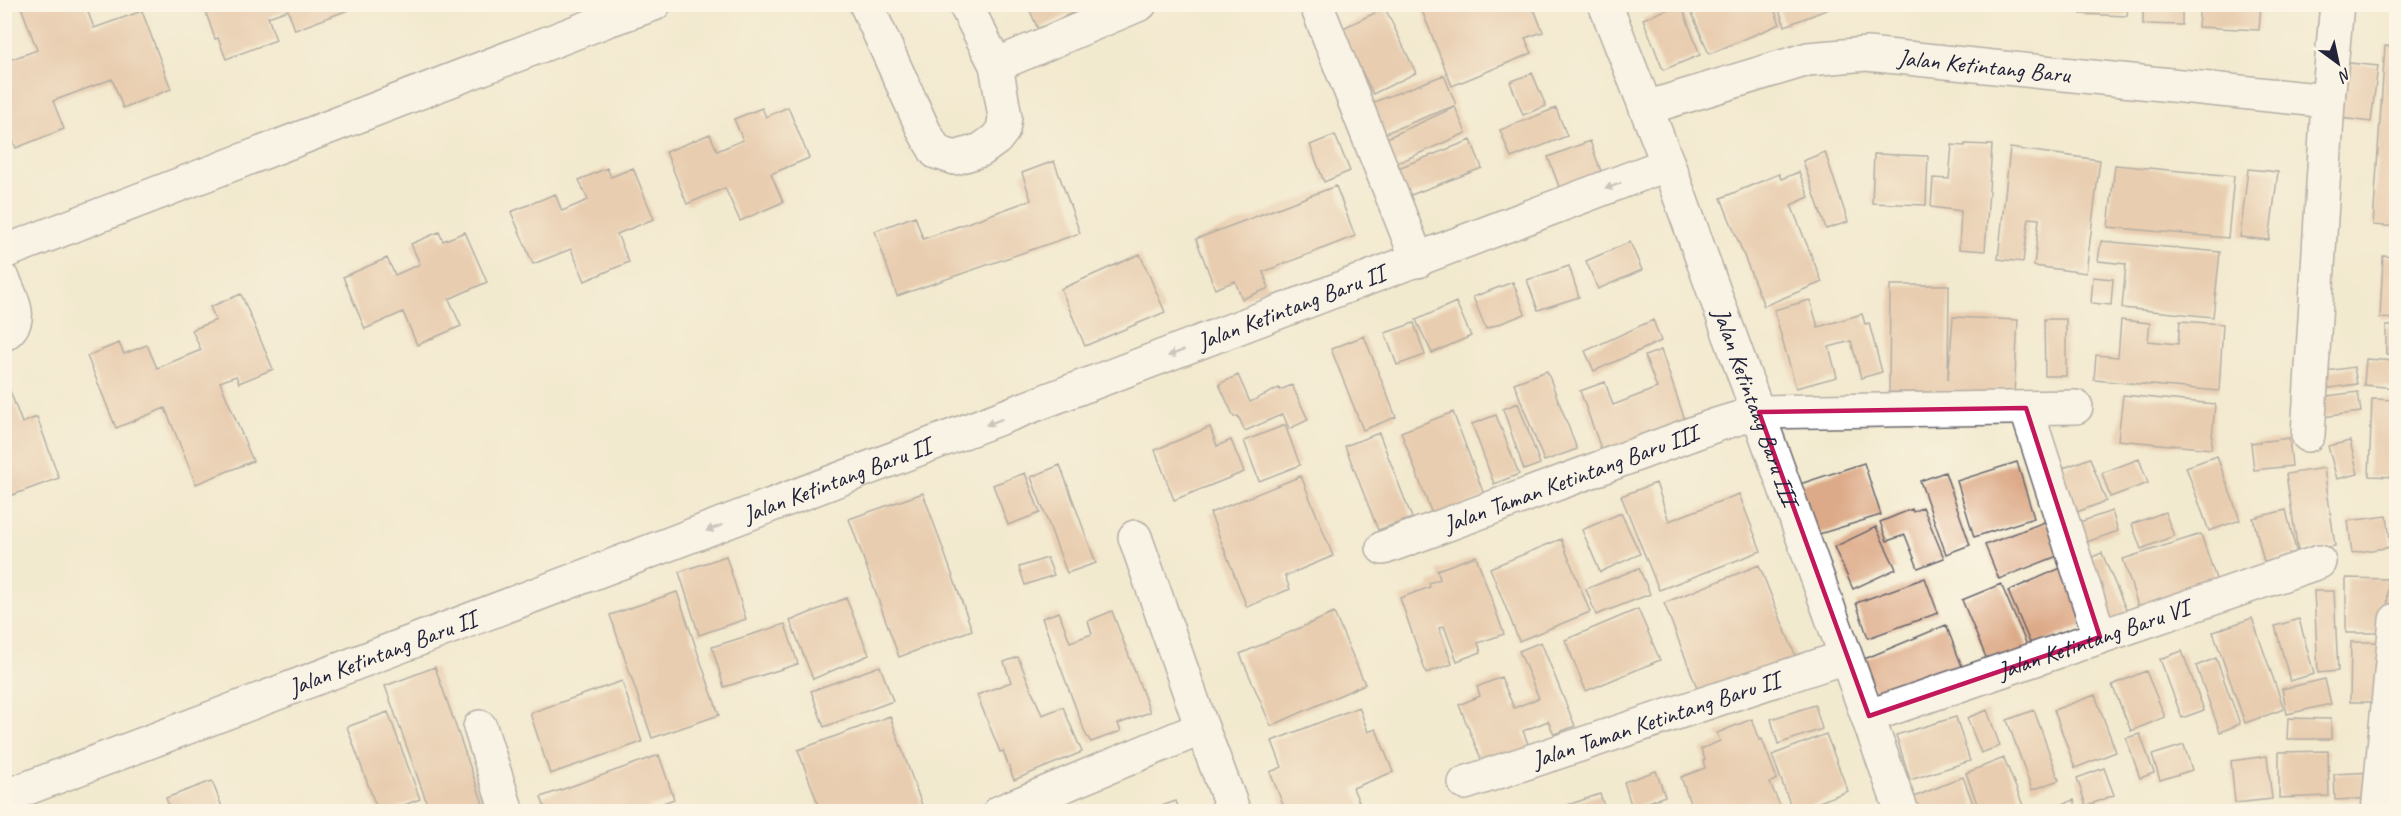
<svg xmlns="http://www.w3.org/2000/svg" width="2401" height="816" viewBox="0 0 2401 816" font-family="Caveat,sans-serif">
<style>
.building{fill:#ddaa89}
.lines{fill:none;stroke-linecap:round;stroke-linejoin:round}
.minor-casing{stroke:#6b686f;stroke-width:36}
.minor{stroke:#fff;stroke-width:33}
.oneway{fill:#9c9ca7}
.marked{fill:none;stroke:#c2185b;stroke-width:4.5;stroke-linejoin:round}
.labels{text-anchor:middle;stroke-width:6;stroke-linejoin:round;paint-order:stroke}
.street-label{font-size:24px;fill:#22223b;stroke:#fcf5e5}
</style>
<rect width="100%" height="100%" fill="#fcf5e5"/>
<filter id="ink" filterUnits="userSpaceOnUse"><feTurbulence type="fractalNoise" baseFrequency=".0167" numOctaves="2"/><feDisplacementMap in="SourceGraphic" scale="12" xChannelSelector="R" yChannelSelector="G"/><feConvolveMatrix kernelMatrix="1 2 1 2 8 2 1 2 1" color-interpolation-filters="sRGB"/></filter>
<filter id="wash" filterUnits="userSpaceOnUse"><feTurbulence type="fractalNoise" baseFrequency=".008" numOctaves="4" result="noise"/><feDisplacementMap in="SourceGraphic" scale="24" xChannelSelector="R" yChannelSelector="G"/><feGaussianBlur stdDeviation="1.35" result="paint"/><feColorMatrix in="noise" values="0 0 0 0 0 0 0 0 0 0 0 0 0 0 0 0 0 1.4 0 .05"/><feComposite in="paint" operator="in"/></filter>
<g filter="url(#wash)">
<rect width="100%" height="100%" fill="#f2eacf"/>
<g id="blocks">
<path class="building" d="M20,4H85L94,28L142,11L171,89L123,108L112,79L53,101L64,129L16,148L4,118V62L37,50Z
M203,4H346L348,10L295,30L288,10L268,17L276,40L226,59L218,38L215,39Z
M1027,4H1091L1038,29Z
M1429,4H1532L1543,32L1525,38L1532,53L1452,86L1421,8Z
M1681,4L1700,55L1663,70L1643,19Z
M1688,4H1772L1780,24L1709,54Z
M1777,4H1839V5L1785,26Z
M2024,4H2057V9H2024Z
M2081,4H2128L2127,16L2081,14Z
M2143,4H2182V25L2143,24Z
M2200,4H2261L2259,30L2198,27Z
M1385,8L1416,73L1373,94L1341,29Z
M2385,46L2396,47V227L2373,225Z
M2340,62L2378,66L2371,122L2333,117Z
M1532,73L1546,106L1523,115L1510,82Z
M1444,75L1456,105L1373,138L1361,107Z
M788,107L809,158L771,174L783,202L740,221L725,188L687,204L666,152L710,134L717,151L743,140L734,119L762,108L766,117Z
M1455,107L1466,133L1386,168L1376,143Z
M1556,108L1567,136L1511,158L1500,130Z
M1335,135L1350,171L1324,182L1310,145Z
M1471,140L1482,168L1395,201L1385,173Z
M1590,141L1603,177L1561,192L1548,157Z
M1965,144L1992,145L1985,251L1959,249L1961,211L1931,207L1933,178L1949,179L1952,145L1965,146Z
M2010,148L2100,160L2086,273L2034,266L2039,219L2029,218L2023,262L1998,259Z
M1825,152L1848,222L1826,229L1803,161Z
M1874,154L1928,156L1926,205L1872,203Z
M1054,161L1080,233L897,296L875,231L915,216L923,239L1031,200L1022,173Z
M2115,165L2234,176L2228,238L2108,227Z
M607,168L611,177L633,168L654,219L617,234L629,262L585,281L571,249L533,264L511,212L555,194L562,211L588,200L579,180Z
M2248,169L2278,172L2269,240L2240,237Z
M1799,172L1809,197L1791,205L1822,282L1764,306L1721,198L1779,174L1781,179Z
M1336,186L1355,236L1263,272L1269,288L1242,299L1235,281L1215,289L1196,239Z
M439,232L443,241L465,232L487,282L449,299L461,326L417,345L403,312L365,329L343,277L387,258L395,275L420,264L411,244Z
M2101,241L2220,252L2213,317L2122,308L2126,264L2098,261Z
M1630,242L1642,270L1598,289L1586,261Z
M1140,254L1165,312L1085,346L1061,289Z
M2383,256L2396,257V319L2380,318Z
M1569,266L1579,297L1538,310L1527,280Z
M2093,277L2113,279L2111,305L2091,303Z
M1513,282L1525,314L1486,329L1473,297Z
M1890,285H1949L1948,380L1953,317L2018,320L2014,395L1889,392Z
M241,294L273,369L239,383L236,376L220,382L253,461L196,484L165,408L116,428L87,356L119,343L124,354L147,345L157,368L201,350L192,330L216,320L210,307Z
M1810,300L1818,327L1862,314L1865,324L1869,323L1882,372L1861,378L1851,341L1829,347L1837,377L1796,388L1774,310Z
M1456,302L1471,336L1432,353L1416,320Z
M2044,319H2066V376H2045Z
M1653,320L1661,341L1594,371L1585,351Z
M2121,320L2150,323L2148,341L2178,344L2180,321L2223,324L2219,391L2094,380L2096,355L2118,357Z
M1414,323L1425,355L1397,365L1385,333Z
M2386,326H2396V354H2386Z
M1364,336L1396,417L1363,430L1331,349Z
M1661,350L1687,426L1604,457L1580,391L1605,382L1613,405L1657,388L1645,356Z
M2366,359L2396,361V388L2364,385Z
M2354,367L2357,384L2316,390L2314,373Z
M1547,371L1577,449L1544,461L1514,383Z
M4,375L22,423L37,417L59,478L7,497L4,491Z
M1238,375L1250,402L1279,388L1280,390L1292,385L1308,420L1289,429L1283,414L1245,431L1238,416L1234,417L1219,384Z
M2358,392L2361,412L2314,418L2311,398Z
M2123,395L2215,404L2211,449L2118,440Z
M2372,399L2396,400V477L2369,476Z
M1518,403L1540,464L1524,470L1503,409Z
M1453,412L1485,497L1433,517L1401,432Z
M1496,415L1519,474L1494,484L1472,424Z
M1285,425L1300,465L1259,481L1244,441Z
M1210,427L1217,446L1231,440L1244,472L1174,500L1155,450Z
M1379,433L1412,518L1378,530L1345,446Z
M2289,438L2292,466L2254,470L2251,443Z
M2350,441L2358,474L2337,479L2328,446Z
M2217,456L2240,520L2209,531L2186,467Z
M2090,458L2106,501L2077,512L2061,469Z
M2139,459L2148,483L2110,497L2102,473Z
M2017,462L2034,518L1974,537L1957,481Z
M1864,463L1881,515L1816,535L1800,484Z
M1060,465L1096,563L1067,573L1031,477Z
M2324,468L2335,546L2298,552L2286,474Z
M1945,472L1970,545L1946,554L1920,481Z
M1025,473L1040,513L1008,525L993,485Z
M1301,476L1333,556L1285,576L1290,589L1247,607L1210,513Z
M1656,483L1669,521L1739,494L1761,551L1659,590L1621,496Z
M923,493L972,630L899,657L849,519Z
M1923,507L1944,558L1918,568L1905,535L1887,541L1880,522L1912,509L1913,512Z
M2286,510L2297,554L2264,562L2253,518Z
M2112,511L2118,531L2078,545L2071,525Z
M2165,512L2174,536L2141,549L2132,524Z
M1621,513L1640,554L1600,572L1582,530Z
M2387,516L2391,547L2352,553L2348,521Z
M2047,521L2060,555L1999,579L1985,545Z
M1876,527L1896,569L1853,589L1834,547Z
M2201,534L2217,582L2138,606L2123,559Z
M1561,539L1590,612L1519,641L1490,568Z
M2102,553L2127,612L2105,622L2080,562Z
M726,556L746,619L699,635L679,572Z
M1476,556L1504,634L1478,643L1481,652L1457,661L1444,626L1439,628L1452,664L1426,673L1400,598L1430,587L1429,583L1440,579L1437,570Z
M1047,558L1054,575L1025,585L1019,567Z
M1759,565L1797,660L1701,698L1664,603Z
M2063,567L2088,623L2032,647L2008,591Z
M1639,568L1650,594L1596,615L1586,589Z
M1925,578L1938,613L1868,638L1856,603Z
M2346,578L2388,579L2387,633H2346Z
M2001,584L2029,650L1990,667L1962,600Z
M2314,591H2334L2338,671L2318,673Z
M677,592L719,715L652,738L610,615Z
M846,598L869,655L813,679L790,621Z
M1638,609L1660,660L1586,691L1565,640Z
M1112,611L1150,712L1118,724L1121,731L1091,742L1086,735L1042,618L1059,612L1070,642L1092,634L1088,621Z
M1334,613L1365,684L1271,726L1240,654Z
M2252,618L2284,709L2245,723L2213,632Z
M2299,619L2314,674L2290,681L2275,626Z
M785,624L798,664L724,687L712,647Z
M1946,625L1965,674L1882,709L1862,660Z
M1541,642L1575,726L1554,734L1548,721L1523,731L1532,754L1486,771L1459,705L1480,696L1477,687L1501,677L1514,708L1539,698L1519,651Z
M2351,642H2387V702H2350Z
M2182,651L2204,710L2182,718L2160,659Z
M1018,657L1042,715L1063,707L1082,752L1014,780L1003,751L1000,752L977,695L1011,682L1004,662Z
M2216,658L2240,724L2220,732L2196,666Z
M880,666L893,701L824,727L811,691Z
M435,667L486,812H430L385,686Z
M2146,671L2165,717L2131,731L2112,685Z
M2325,679L2331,704L2287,714L2282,689Z
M622,681L642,742L550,774L530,713Z
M2095,695L2116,752L2075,768L2054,710Z
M1815,705L1822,729L1778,744L1771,719Z
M1359,707L1368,732L1376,729L1393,772L1353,788L1362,809L1355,812H1286L1270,772L1282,767L1272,741Z
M1987,710L2000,746L1981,753L1967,718Z
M2034,710L2059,780L2032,790L2007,720Z
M388,712L420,799L386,812H378L347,727Z
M890,716L922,805L906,812H821L798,750Z
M1956,717L1970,761L1910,780L1896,735Z
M2288,718L2331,719V739H2287Z
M1752,719L1760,740L1762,739L1777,779L1770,783L1783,812H1693L1681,777L1705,768L1703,761L1705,760L1701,749L1720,741L1717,733Z
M1826,734L1848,791L1793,812L1772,755Z
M2140,734L2154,773L2140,778L2126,738Z
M2184,745L2192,770L2160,780L2152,755Z
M2328,751L2329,796L2279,798V752Z
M659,755L674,799L639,812H546L541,797Z
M2267,756L2272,799L2235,803L2231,761Z
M2004,758L2024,808L2016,812H1980L1966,773Z
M2104,768L2114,795L2086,806L2077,778Z
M1656,771L1665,796L1632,808L1624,782Z
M2373,772L2374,798L2335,800L2334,774Z
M1963,777L1974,806L1961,812H1920L1914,797Z
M212,781L224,812H171L166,798Z
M1600,794L1606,812H1560L1559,808Z
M2074,800L2078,812H2042V811Z
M1176,801L1180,812H1147V811Z"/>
</g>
</g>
<g filter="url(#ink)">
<use href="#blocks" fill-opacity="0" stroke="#6b686f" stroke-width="1.5"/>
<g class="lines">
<defs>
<g id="minor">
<path d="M866,4L924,131L936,152L955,158L981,150L996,139L1003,130L1005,117L996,65L965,4"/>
<path d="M1316,4L1418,261"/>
<path id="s1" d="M1605,4L1668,164L1902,812"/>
<path d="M996,65L1140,4"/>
<path id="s2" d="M1646,108L1808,59L1867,54L2328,101"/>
<path d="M4,252L605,21L654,4"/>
<path d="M4,281C12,301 25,319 4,334"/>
<path d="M2026,408L2100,637"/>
<path d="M2308,435L2328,101L2337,4"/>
<path d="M1135,537L1202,728L1234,812"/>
<path id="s3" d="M1383,548L1716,425L1759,412L2076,407"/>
<path id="s4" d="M1869,716L2319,562"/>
<path d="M480,727L507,812"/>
<path id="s5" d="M1465,783L1845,657"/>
<path id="s6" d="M4,797L1668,164"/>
<path d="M1000,812L1202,728"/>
<path d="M2378,812L2396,620"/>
</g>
</defs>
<use href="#minor" class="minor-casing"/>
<use href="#minor" class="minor"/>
</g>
<defs><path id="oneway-solid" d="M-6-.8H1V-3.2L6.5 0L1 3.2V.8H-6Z" transform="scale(1.5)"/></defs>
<g class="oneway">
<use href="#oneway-solid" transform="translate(1613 186) rotate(159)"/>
<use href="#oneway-solid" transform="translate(1176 353) rotate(159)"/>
<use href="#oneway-solid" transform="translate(994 422) rotate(159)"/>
<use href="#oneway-solid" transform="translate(714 528) rotate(159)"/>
</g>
</g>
<path d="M0 0H2401V816H0ZM2026,408L2100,637L1869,716L1759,412Z" fill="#f2eacf" fill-opacity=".55" fill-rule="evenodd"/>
<path class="marked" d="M2026,408L2100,637L1869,716L1759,412Z"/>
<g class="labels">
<g class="street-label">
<text dy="8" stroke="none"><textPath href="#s2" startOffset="346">Jalan Ketintang Baru</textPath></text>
<text dy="8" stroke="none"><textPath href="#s6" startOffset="1377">Jalan Ketintang Baru II</textPath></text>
<text dy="8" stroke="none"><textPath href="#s1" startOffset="430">Jalan Ketintang Baru III</textPath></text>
<text dy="8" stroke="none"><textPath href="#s3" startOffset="200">Jalan Taman Ketintang Baru III</textPath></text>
<text dy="8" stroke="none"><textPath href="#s6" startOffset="891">Jalan Ketintang Baru II</textPath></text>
<text dy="8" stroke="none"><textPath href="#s4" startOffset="237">Jalan Ketintang Baru VI</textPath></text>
<text dy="8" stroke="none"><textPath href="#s6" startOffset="405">Jalan Ketintang Baru II</textPath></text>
<text dy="8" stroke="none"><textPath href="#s5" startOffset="201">Jalan Taman Ketintang Baru II</textPath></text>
</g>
</g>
<rect width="2401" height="816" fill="none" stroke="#fcf5e5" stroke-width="24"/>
<g transform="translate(2338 63) rotate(147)" stroke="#fcf5e5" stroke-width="4.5" paint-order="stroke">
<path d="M0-4.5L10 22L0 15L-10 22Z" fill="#22223b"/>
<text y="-9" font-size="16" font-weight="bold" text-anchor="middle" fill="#22223b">N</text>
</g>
</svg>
